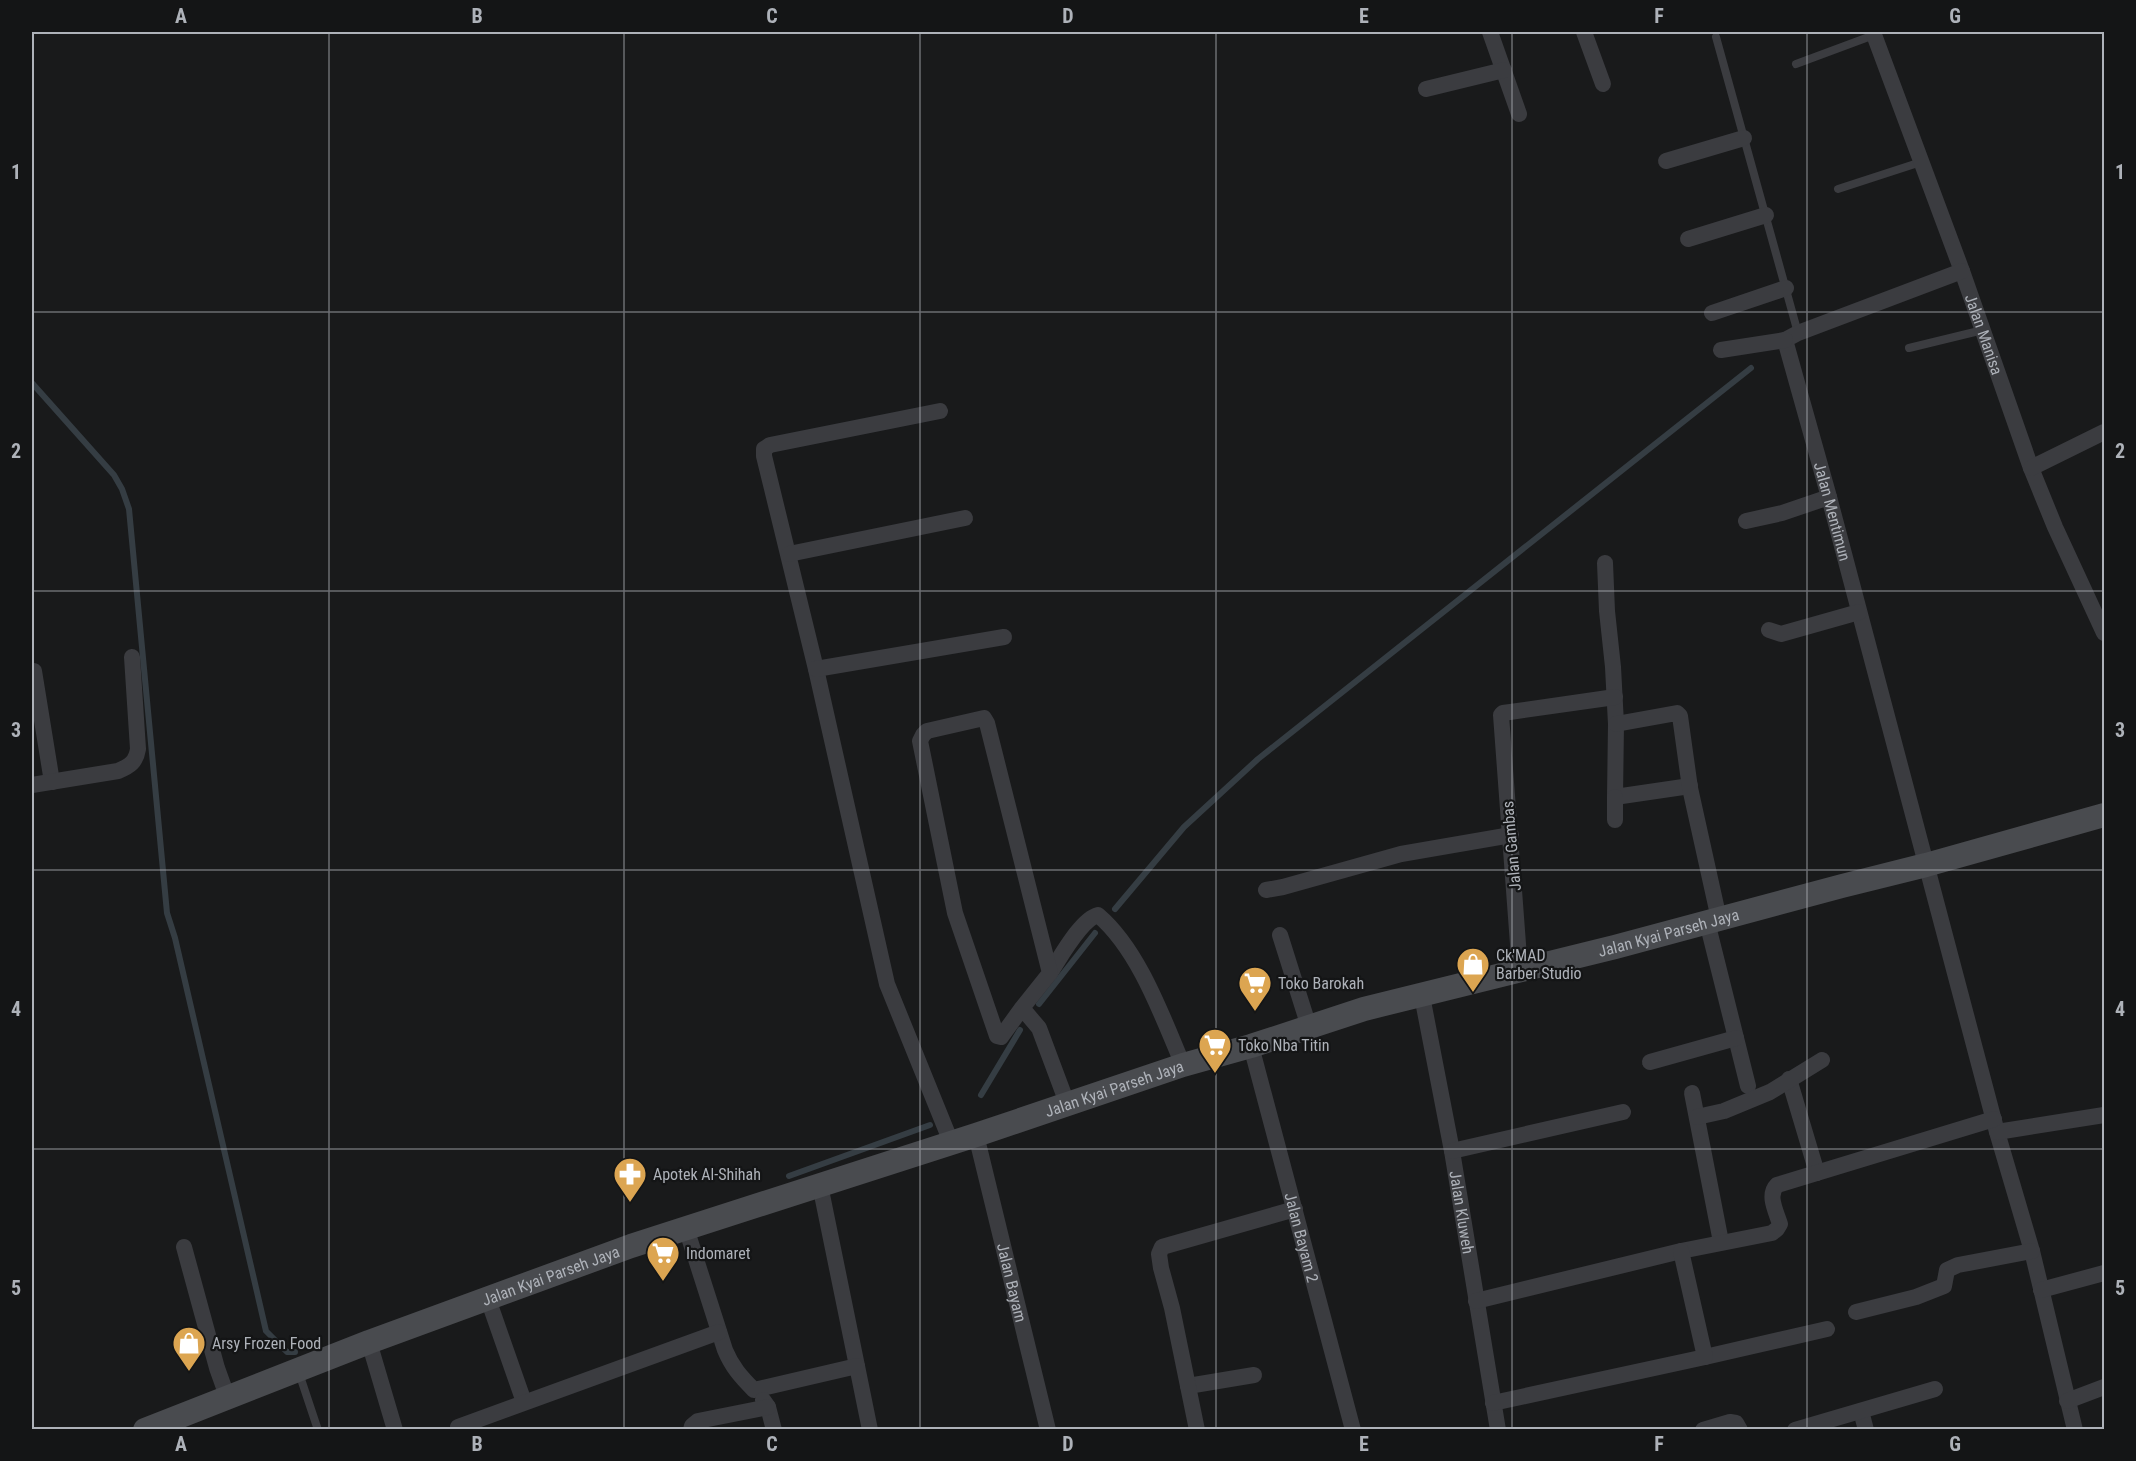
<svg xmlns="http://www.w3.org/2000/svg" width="2136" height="1461" viewBox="0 0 2136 1461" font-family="'Roboto Condensed',sans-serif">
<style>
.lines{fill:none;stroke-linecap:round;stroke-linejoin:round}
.stream{stroke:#353d43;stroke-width:6}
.service{stroke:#3b3c40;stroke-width:8}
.minor{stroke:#3b3c40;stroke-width:16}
.secondary{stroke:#494b4f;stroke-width:24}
.grid{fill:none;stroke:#aeb2b9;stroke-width:1.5;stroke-opacity:0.55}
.labels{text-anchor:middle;stroke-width:4.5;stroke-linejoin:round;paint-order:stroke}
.street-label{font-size:16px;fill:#aeb2b9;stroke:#141516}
.poi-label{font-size:16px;fill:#aeb2b9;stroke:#141516;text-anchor:start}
.neatline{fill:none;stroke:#aeb2b9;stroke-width:2}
.grid-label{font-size:20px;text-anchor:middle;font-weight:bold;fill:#aeb2b9}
</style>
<rect width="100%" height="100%" fill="#191a1b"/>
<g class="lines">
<path class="stream" d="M32,383L114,475L122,489L129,509L167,913L175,938L266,1331L287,1352H295
M1115,909L1184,827L1258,759L1751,368
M1039,1004L1095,933
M981,1095L1020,1030
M789,1176L930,1125"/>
<path class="service" d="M1716,37L1798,333
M1796,64L1874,35
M1838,189L1921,162
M1909,348L1983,330
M299,1373L318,1430"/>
<g class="minor">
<path d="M1490,32L1519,114"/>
<path d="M1584,32L1603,84"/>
<path id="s1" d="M1873,32L1962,271L2031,468L2055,527L2104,633"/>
<path d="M1426,89L1504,70"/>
<path d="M1666,161L1744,138"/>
<path d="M1688,239L1766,215"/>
<path id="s2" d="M1962,271L1798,333L1785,340L1829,497L1997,1132L2032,1251L2075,1430"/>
<path d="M1712,313L1786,288"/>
<path d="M1721,350L1785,340"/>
<path d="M940,411L770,445L764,449V456L816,669L887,984L951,1142"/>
<path d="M2031,468L2104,432"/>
<path d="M1746,521L1782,513L1829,497"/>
<path d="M789,554L965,518"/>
<path d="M1605,563L1607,611L1613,667L1616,724L1615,797L1690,786"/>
<path d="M1769,630L1781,634L1859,612"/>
<path d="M816,669L1004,637"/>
<path d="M34,671L52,782"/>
<path d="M1616,724L1677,713L1680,716L1690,788L1719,919"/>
<path d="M32,785L118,771C130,766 136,762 138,749L132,657"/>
<path d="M1615,797V820"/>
<path d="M1266,890L1283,887L1401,854L1511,835"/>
<path d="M1707,922L1748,1086"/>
<path d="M1280,935L1309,1027"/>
<path d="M1520,971L1501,715L1503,713L1615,697"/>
<path d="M1050,973C1060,958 1081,919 1098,915C1139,950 1162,1016 1183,1065"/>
<path id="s3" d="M1422,996L1452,1151L1498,1430"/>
<path d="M1022,1008L1050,973L987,723L984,718L927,731L923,735L920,741L955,913L997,1036L1001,1037L1022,1008L1039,1028L1067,1103"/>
<path id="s4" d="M1251,1046L1353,1430"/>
<path d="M1650,1062L1736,1038"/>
<path d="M1789,1079L1817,1173"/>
<path d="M1692,1093L1721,1242"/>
<path d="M1697,1117L1724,1111L1770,1092L1822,1060"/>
<path d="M1997,1132L2104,1115"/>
<path id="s5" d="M976,1135L1048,1430"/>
<path d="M1452,1151L1623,1112"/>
<path d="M820,1185L857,1366"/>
<path d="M686,1228L725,1350C732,1367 741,1377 754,1390L857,1366L870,1430"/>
<path d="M184,1247L217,1368L227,1396"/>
<path d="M2041,1290L2104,1273"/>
<path d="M488,1299L524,1402"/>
<path d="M1476,1301L1681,1251L1772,1233L1777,1229L1780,1224C1776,1211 1767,1195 1777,1185L1994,1119"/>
<path d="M1856,1312L1916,1297L1944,1286L1947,1270L1958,1265L2032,1251"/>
<path d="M369,1342L395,1430"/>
<path d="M1705,1357L1827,1329"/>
<path d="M1188,1386L1254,1375"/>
<path d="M763,1400L768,1407L774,1430"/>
<path d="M2067,1401L2104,1387"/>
<path d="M1493,1403L1705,1357L1681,1251"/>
<path d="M1861,1411L1866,1430"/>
<path d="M458,1427L719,1332"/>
<path d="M691,1430L692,1426L698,1421L768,1407"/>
<path d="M1197,1430L1172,1308L1161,1268L1159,1254L1162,1247L1295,1209"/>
<path d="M1703,1430L1730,1422L1736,1423L1740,1430"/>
<path d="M1795,1430L1935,1389"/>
</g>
<path class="secondary" id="s6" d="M145,1430L369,1342L631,1246L976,1135L1183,1065L1251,1046L1364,1009L1615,947L1842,886L1926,865L2104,815"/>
</g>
<path class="grid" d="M329,32V1430M624,32V1430M920,32V1430M1216,32V1430M1512,32V1430M1807,32V1430M32,312H2104M32,591H2104M32,870H2104M32,1149H2104"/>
<defs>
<symbol id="shop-pin" viewBox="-11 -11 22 30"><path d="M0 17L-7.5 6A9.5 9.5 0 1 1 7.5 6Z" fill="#dca551" stroke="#141516"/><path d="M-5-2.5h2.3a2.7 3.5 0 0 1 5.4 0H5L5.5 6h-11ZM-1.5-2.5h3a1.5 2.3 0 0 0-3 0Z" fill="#fff"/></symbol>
<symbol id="supermarket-pin" viewBox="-11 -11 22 30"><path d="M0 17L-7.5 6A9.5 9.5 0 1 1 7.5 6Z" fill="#dca551" stroke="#141516"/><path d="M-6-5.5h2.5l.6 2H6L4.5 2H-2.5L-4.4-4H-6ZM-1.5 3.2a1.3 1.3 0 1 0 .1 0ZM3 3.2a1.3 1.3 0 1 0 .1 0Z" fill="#fff"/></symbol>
<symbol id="pharmacy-pin" viewBox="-11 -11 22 30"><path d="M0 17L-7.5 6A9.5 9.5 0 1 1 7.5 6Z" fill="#dca551" stroke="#141516"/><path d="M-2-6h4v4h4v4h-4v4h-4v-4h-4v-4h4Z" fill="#fff"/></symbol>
</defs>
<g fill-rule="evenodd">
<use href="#shop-pin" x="1454" y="945" width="38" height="52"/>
<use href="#supermarket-pin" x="1236" y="964" width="38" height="52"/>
<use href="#supermarket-pin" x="1196" y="1026" width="38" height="52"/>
<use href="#pharmacy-pin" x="611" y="1155" width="38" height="52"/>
<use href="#supermarket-pin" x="644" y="1234" width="38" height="52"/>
<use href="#shop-pin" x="170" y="1324" width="38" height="52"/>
</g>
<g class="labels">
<g class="street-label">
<text dy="6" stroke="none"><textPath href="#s1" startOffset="322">Jalan Manisa</textPath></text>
<text dy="6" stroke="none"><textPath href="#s2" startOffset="368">Jalan Mentimun</textPath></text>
<text transform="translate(1511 846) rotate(-95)" y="6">Jalan Gambas</text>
<text dy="6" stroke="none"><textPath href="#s6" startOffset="1604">Jalan Kyai Parseh Jaya</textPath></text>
<text dy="6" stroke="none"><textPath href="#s6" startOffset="1028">Jalan Kyai Parseh Jaya</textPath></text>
<text dy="6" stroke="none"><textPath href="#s3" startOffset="220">Jalan Kluweh</textPath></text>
<text dy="6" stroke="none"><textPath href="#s4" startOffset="198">Jalan Bayam 2</textPath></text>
<text dy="6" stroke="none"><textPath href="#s6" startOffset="434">Jalan Kyai Parseh Jaya</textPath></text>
<text dy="6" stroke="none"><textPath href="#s5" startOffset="152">Jalan Bayam</textPath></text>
</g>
<g class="poi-label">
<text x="1496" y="961">Ck'MAD<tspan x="1496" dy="18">Barber Studio</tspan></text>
<text x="1278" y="989">Toko Barokah</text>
<text x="1238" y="1051">Toko Nba Titin</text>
<text x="653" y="1180">Apotek Al-Shihah</text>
<text x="686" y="1259">Indomaret</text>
<text x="212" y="1349">Arsy Frozen Food</text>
</g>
</g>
<rect width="2136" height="1461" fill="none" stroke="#141516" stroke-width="66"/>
<rect x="33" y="33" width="2070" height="1395" class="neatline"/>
<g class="grid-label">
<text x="181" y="23">A</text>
<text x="477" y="23">B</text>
<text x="772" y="23">C</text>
<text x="1068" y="23">D</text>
<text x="1364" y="23">E</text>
<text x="1659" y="23">F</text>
<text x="1955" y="23">G</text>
<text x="16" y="179">1</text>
<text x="2120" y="179">1</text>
<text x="16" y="458">2</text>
<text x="2120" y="458">2</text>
<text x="16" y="737">3</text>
<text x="2120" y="737">3</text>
<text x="16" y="1016">4</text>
<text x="2120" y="1016">4</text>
<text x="16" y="1295">5</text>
<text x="2120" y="1295">5</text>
<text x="181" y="1451">A</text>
<text x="477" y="1451">B</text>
<text x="772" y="1451">C</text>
<text x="1068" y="1451">D</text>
<text x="1364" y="1451">E</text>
<text x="1659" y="1451">F</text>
<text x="1955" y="1451">G</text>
</g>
</svg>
